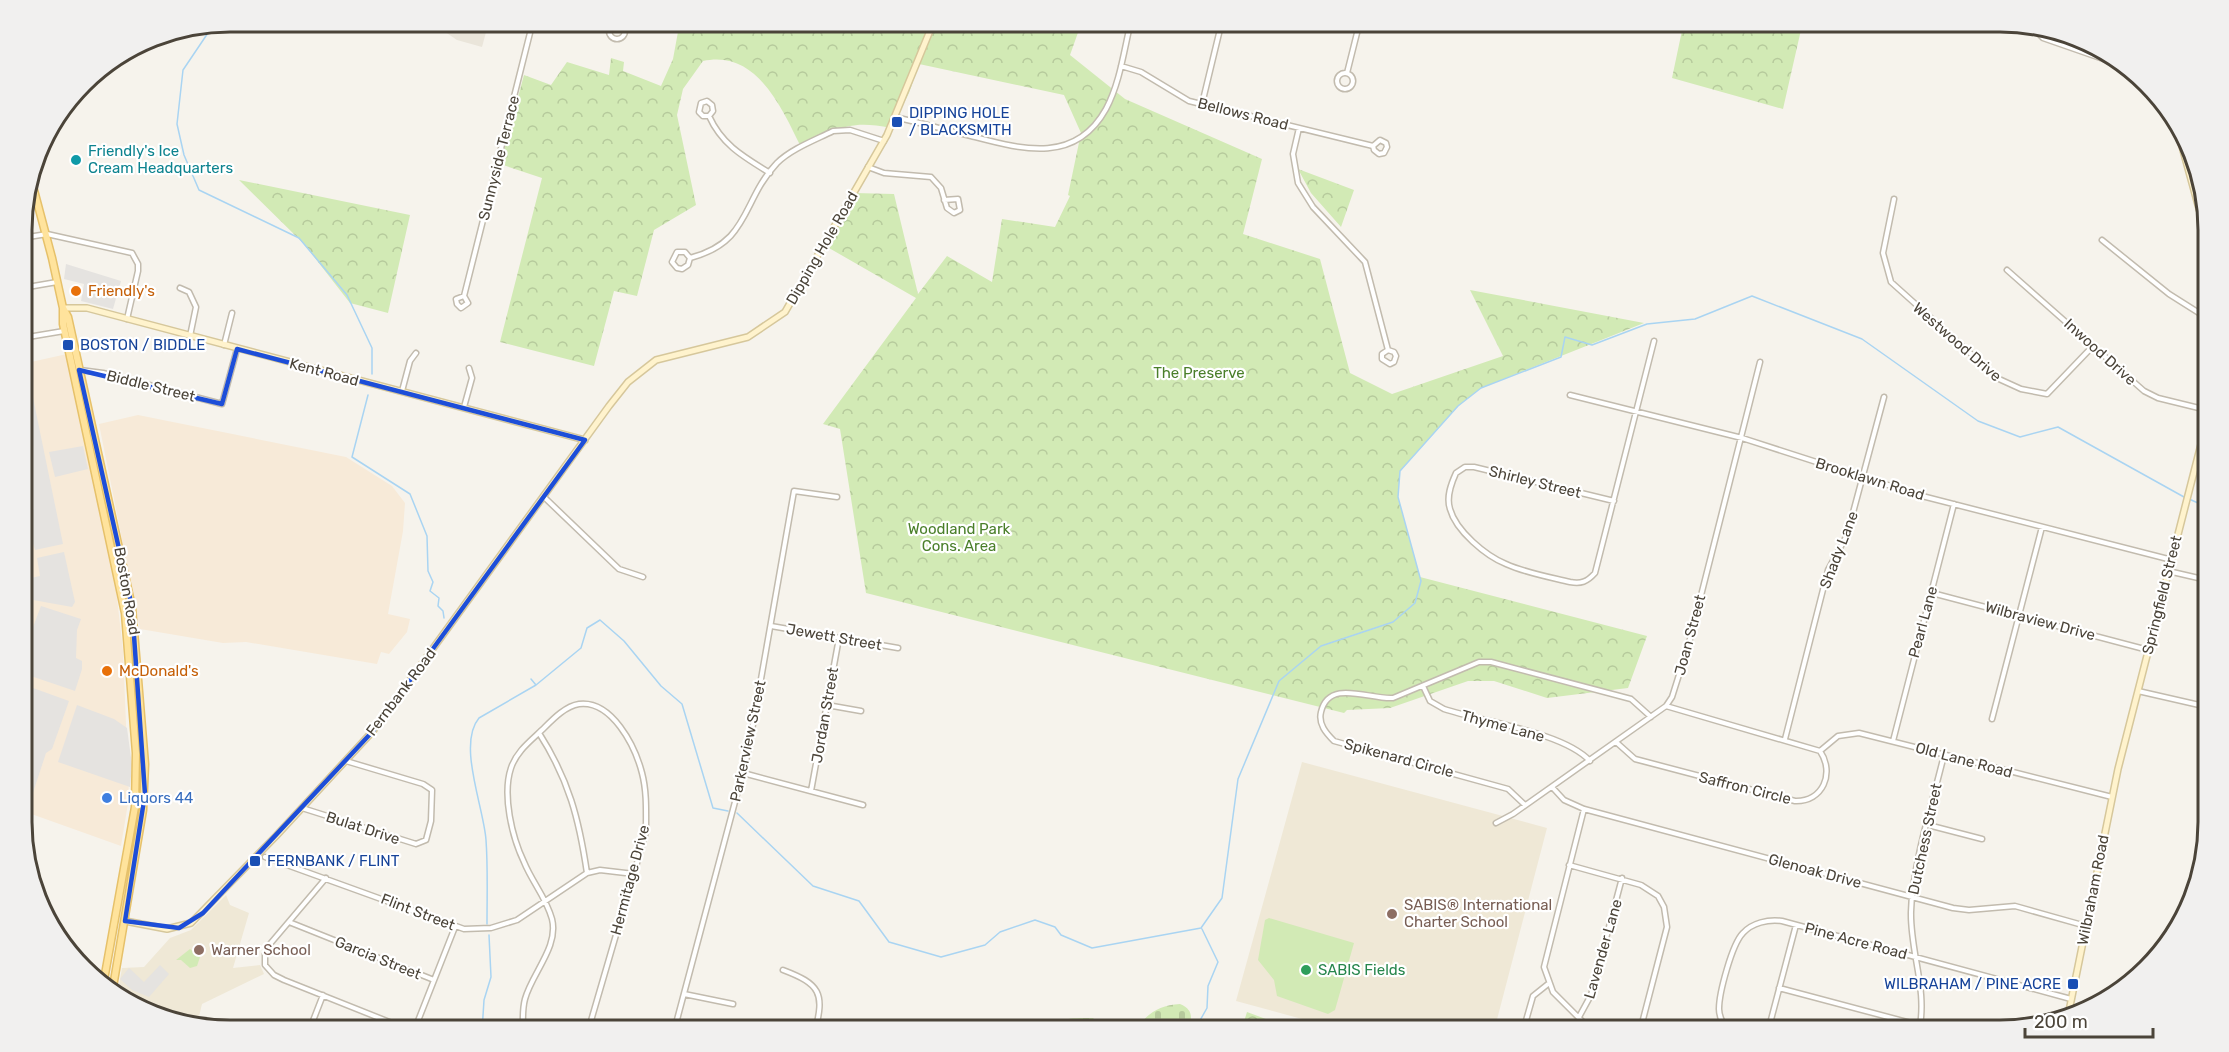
<svg xmlns="http://www.w3.org/2000/svg" width="2229" height="1052" viewBox="0 0 2229 1052" font-family="Rubik,sans-serif">
<style>
.residential{fill:#eae5da}
.commercial{fill:#f7ead8}
.education{fill:#efe8d6}
.cemetery{fill:url(#cemetery-stones)}
.park{fill:url(#park-crowns)}
.pitch{fill:#d2eab5}
.parking{fill:#e5e3e0}
.lines{fill:none;stroke-linecap:round;stroke-linejoin:round}
.stream{stroke:#a9d4f2;stroke-width:1.5}
.street-casing{stroke:#c2bbae;stroke-width:7}
.secondary-casing{stroke:#d6c79b;stroke-width:8}
.primary-casing{stroke:#e6c16a;stroke-width:9}
.street{stroke:#fff;stroke-width:4}
.secondary{stroke:#fff3cd;stroke-width:5}
.primary{stroke:#ffe39c;stroke-width:6}
.marked{fill:none;stroke:#1d4ed8;stroke-width:4.5;stroke-linejoin:round}
.transit-dot{fill:#1a4fb4;stroke:#fff;stroke-width:2}
.culture-dot{fill:#0f9aa8;stroke:#fff;stroke-width:2}
.food-dot{fill:#e8710a;stroke:#fff;stroke-width:2}
.shop-dot{fill:#3f7fe0;stroke:#fff;stroke-width:2}
.education-dot{fill:#8d6e63;stroke:#fff;stroke-width:2}
.leisure-dot{fill:#2e9e5b;stroke:#fff;stroke-width:2}
.labels{text-anchor:middle;stroke-width:4.5;stroke-linejoin:round;paint-order:stroke}
.transit-label{font-size:15px;fill:#164399;stroke:#fff;text-anchor:start}
.street-label{font-size:15px;fill:#4b4439;stroke:#fff}
.culture-label{font-size:15px;fill:#0d838f;stroke:#fff;text-anchor:start}
.food-label{font-size:15px;fill:#c56008;stroke:#fff;text-anchor:start}
.park-label{font-size:15px;fill:#4a7f2a;stroke:#fff}
.shop-label{font-size:15px;fill:#366cbe;stroke:#fff;text-anchor:start}
.education-label{font-size:15px;fill:#785e54;stroke:#fff;text-anchor:start}
.leisure-label{font-size:15px;fill:#27864d;stroke:#fff;text-anchor:start}
.rim{fill:none;stroke:#4b4439;stroke-width:3}
</style>
<defs>
<pattern id="cemetery-stones" width="16" height="16" patternUnits="userSpaceOnUse" patternTransform="scale(1.5)"><rect width="16" height="16" fill="#d2eab5"/><path d="M2 7V4a2 2 0 0 1 4 0v3zM10 15v-3a2 2 0 0 1 4 0v3z" fill="#b6ca9c"/></pattern>
<pattern id="park-crowns" width="20" height="18" patternUnits="userSpaceOnUse" patternTransform="scale(1.5)"><rect width="20" height="18" fill="#d2eab5"/><path d="M2 6a3 3 0 1 1 6 0M12 15a3 3 0 1 1 6 0" fill="none" stroke="#b6ca9c"/></pattern>
</defs>
<rect width="100%" height="100%" fill="#f6f3ec"/>
<path class="residential" d="M429,21H489L482,47L457,40Z"/>
<path class="commercial" d="M67,354L116,589L123,651L129,797L121,846L23,811L22,364Z
M138,415L346,457L392,486L405,503L403,531L388,614L410,619L407,632L389,654L381,652L377,664L246,642L223,643L140,629L99,424Z"/>
<path class="education" d="M1302,762L1547,828L1494,1031H1346L1236,1001Z
M226,895L230,905L249,913L233,968L260,965L264,974L202,1004L197,1025L149,1015L118,991L122,968L144,967L170,938L191,930Z"/>
<path class="cemetery" d="M1180,1004C1194,1010 1192,1018 1188,1031H1135C1146,1014 1159,1005 1180,1004Z
M1093,1018L1096,1021L1093,1031H1043C1056,1017 1074,1018 1093,1018Z"/>
<path class="park" d="M680,21H1059L1080,27L1070,55L1125,99L1262,159L1243,234L1320,259L1350,373L1392,394L1503,356L1470,290L1644,323L1481,388L1458,406L1400,471L1398,497L1420,577L1647,636L1628,688L1547,698L1494,681H1468L1390,708L1347,710L1344,713L866,593L840,429L823,424L916,298L822,244L854,193L894,194L918,294L947,256L992,282L1002,219L1055,227L1070,196L1068,195L1081,133L1064,95L919,64L909,93L891,128C849,119 837,129 801,147C782,109 757,49 703,61L683,89L677,115L696,205L654,230L637,296L614,291L594,366L500,342L542,178L500,164L524,75L551,85L567,62L609,75L611,58L624,62L623,71L661,86L673,59Z
M1684,21H1803L1783,109L1672,78Z
M1298,169L1354,190L1341,227L1311,193Z
M239,180L410,215L388,313L350,303L304,244Z
M1247,1012L1298,1031H1241Z"/>
<path class="pitch" d="M1269,918L1354,943L1335,1010L1328,1014L1277,996L1274,980L1258,960L1265,920Z
M190,949L200,957L197,966L190,968L181,960H176Z"/>
<path class="parking" d="M66,264L121,281L113,309L81,301L84,284L64,279Z
M30,383L63,544L35,550L22,507V393L24,385Z
M83,446L88,469L55,477L49,452Z
M64,552L75,602L72,607L22,598V580L40,576L37,558Z
M41,606L81,619L77,630L76,658L82,661V669L75,691L22,673V656Z
M22,684L69,701L52,749L46,753L28,808L23,806Z
M77,705L114,719L127,728L132,765L130,787L58,762Z
M160,965L169,974L149,997L132,990L120,979L129,968L144,982Z"/>
<g class="lines">
<path class="stream" d="M214,24L183,70L177,124L184,155L199,190L299,238L347,295L372,348V374
M368,395L352,457L410,494L427,536L428,571L433,582L430,591L439,598L438,606L443,611L444,618
M2189,499L2207,507
M531,679L536,685
M737,813L813,886L859,901L889,942L941,957L985,945L1000,932L1035,920L1055,927L1061,935L1092,948L1201,928L1222,898L1238,779L1279,681L1321,646L1393,622L1415,603L1421,581L1398,497L1400,471L1458,406L1481,388L1561,357L1565,337L1592,345L1647,324L1695,319L1752,296L1862,339L1978,421L2020,437L2058,427L2184,497
M487,924C487,896 488,867 486,840C484,808 457,744 479,718L536,685L581,648L587,628L600,620L624,641L661,686L682,704L713,808L728,811
M482,1031L484,1000L491,977L489,935
M1194,1031L1207,1008L1208,986L1218,962L1202,929"/>
<defs>
<path id="street" d="M609 31a8 8 0 1 1 16 0a8 8 0 1 1-16 0Z
M2039,34L2043,38L2112,62
M1121,66L1141,72L1189,101L1373,146L1374,150L1379,154L1384,153L1387,147L1386,143L1380,140L1373,146
M1347,73L1360,21
M1337 81a8 8 0 1 1 16 0a8 8 0 1 1-16 0Z
M1202,104L1222,21
M709,116L713,111L712,105L707,101L701,103L699,112L703,116H709C722,145 744,157 770,173
M895,117C921,123 946,130 971,136C1021,149 1075,165 1106,109C1120,83 1124,50 1131,21
M1299,128L1293,154L1298,183L1313,207L1365,262L1388,350L1382,354V359L1390,364L1394,362L1396,356L1394,352L1388,350
M868,167L884,173L931,177L941,188L947,208L954,213L960,210L958,199L944,200
M1894,199L1883,253L1891,282L1999,379L2021,389L2047,394L2093,346
M22,238L47,234L132,253L138,264V271L127,319
M2102,240L2169,294L2207,318
M690,258L688,265L682,269L677,268L672,262L677,252H685L690,258C751,242 741,201 777,163C791,149 815,140 833,131L850,130L884,141
M2007,270L2144,391L2158,398L2207,410
M22,288L57,282
M180,288L189,292L196,307L190,336
M464,296L456,299L457,304L461,308L468,303L464,296L533,21
M22,338L64,331
M224,345L232,313
M80,370L103,373L222,404L237,349
M402,391L410,361L416,353
M1570,395L1742,438L1922,496L2172,560
M464,407L472,378L469,368
M544,497L619,569L643,577
M1614,501L1474,467H1465L1456,473C1451,484 1446,497 1450,509C1456,531 1486,556 1506,564C1526,573 1549,577 1570,582C1581,584 1587,582 1595,573L1654,341
M2168,571L2207,580
M1932,593L2148,650
M771,626L898,648
M1423,686L1430,701L1444,709C1483,722 1563,732 1590,761
M2138,691L2208,707
M827,705L861,711
M1992,719L2042,527
M539,733C569,780 579,819 587,873
M1785,739L1828,570L1847,535L1884,397
M1893,741L1954,504
M1616,742L1635,759L1795,801C1823,802 1835,773 1820,751L1666,706
M1820,751L1838,736L1859,733L2112,797
M743,773L863,805
M1552,787L1564,800L1584,809L1953,908L1969,910L2015,906L2086,926
M811,791L839,638
M1525,805L1508,789L1334,741C1326,733 1318,724 1321,712C1329,678 1370,700 1393,698L1479,662H1491L1631,699L1651,717
M302,808L416,844L426,840L431,821L432,790L423,784L346,761
M1584,809L1544,967L1553,992L1592,1031
M1496,823L1513,814L1666,706L1672,697L1689,643L1760,362
M1928,825L1982,839
M265,857L464,929L491,928L517,920L587,873L600,870L634,874
M1569,865L1641,885L1658,896L1664,907L1667,927L1640,1031
M326,878L270,944L265,954V965L274,975L284,980L412,1031
M289,922L434,980
M783,970C820,984 825,993 815,1031
M1779,988L1941,1031
M684,994L733,1004
M1579,1017L1591,995L1622,878
M309,1031L323,995
M414,1031L455,927
M523,1031C523,1020 522,1010 525,999C532,973 559,947 552,919C546,897 532,882 524,862C512,837 502,795 511,768C517,750 532,740 545,727C554,718 566,706 579,704C612,700 635,746 642,773C647,792 646,812 646,832L588,1031
M674,1031L748,753L794,491L837,497
M1523,1031L1533,996L1548,984
M1727,1031C1723,1024 1719,1017 1719,1009C1719,993 1732,944 1743,933C1752,923 1768,919 1782,921L2071,999
M1768,1031L1796,925
M1919,1031C1928,990 1910,952 1911,912C1912,866 1933,801 1944,755"/>
<path id="secondary" d="M2180,139L2206,234
M63,308H87L585,440
M125,921L167,929L191,923L276,836L373,731L609,406L628,382L656,360L748,337L785,312L887,135L934,21
M2069,1011L2118,769L2207,421"/>
<path id="primary" d="M31,179L52,258L63,308V324L125,613L136,753L135,807L104,980
M63,308L68,317L132,607L145,764L143,810L113,987"/>
</defs>
<use href="#street" class="street-casing"/>
<use href="#secondary" class="secondary-casing"/>
<use href="#primary" class="primary-casing"/>
<use href="#street" class="street"/>
<use href="#secondary" class="secondary"/>
<use href="#primary" class="primary"/>
</g>
<path class="marked" d="M237,349L585,440L373,731L203,913L179,928L125,921L145,794L132,607L79,370L222,404Z"/>
<g class="transit-dot">
<rect x="891" y="116" width="12" height="12" rx="3"/>
<rect x="62" y="339" width="12" height="12" rx="3"/>
<rect x="249" y="855" width="12" height="12" rx="3"/>
<rect x="2067" y="978" width="12" height="12" rx="3"/>
</g>
<circle class="culture-dot" cx="76" cy="160" r="6"/>
<g class="food-dot">
<circle cx="76" cy="291" r="6"/>
<circle cx="107" cy="671" r="6"/>
</g>
<circle class="shop-dot" cx="107" cy="798" r="6"/>
<g class="education-dot">
<circle cx="1392" cy="914" r="6"/>
<circle cx="199" cy="950" r="6"/>
</g>
<circle class="leisure-dot" cx="1306" cy="970" r="6"/>
<g class="labels">
<g class="transit-label">
<text x="909" y="118">DIPPING HOLE<tspan x="909" dy="17">/ BLACKSMITH</tspan></text>
<text x="80" y="350">BOSTON / BIDDLE</text>
<text x="267" y="866">FERNBANK / FLINT</text>
<text x="2061" y="989" text-anchor="end">WILBRAHAM / PINE ACRE</text>
</g>
<g class="street-label">
<text transform="translate(1243 114) rotate(14)" y="5">Bellows Road</text>
<text transform="translate(499 158) rotate(-76)" y="5">Sunnyside Terrace</text>
<text transform="translate(822 248) rotate(-60)" y="5">Dipping Hole Road</text>
<text transform="translate(1957 342) rotate(41)" y="5">Westwood Drive</text>
<text transform="translate(2100 352) rotate(42)" y="5">Inwood Drive</text>
<text transform="translate(324 372) rotate(15)" y="5">Kent Road</text>
<text transform="translate(151 386) rotate(14)" y="5">Biddle Street</text>
<text transform="translate(1870 479) rotate(17)" y="5">Brooklawn Road</text>
<text transform="translate(1535 482) rotate(14)" y="5">Shirley Street</text>
<text transform="translate(1839 550) rotate(-69)" y="5">Shady Lane</text>
<text transform="translate(127 591) rotate(80)" y="5">Boston Road</text>
<text transform="translate(2162 595) rotate(-76)" y="5">Springfield Street</text>
<text transform="translate(2040 621) rotate(15)" y="5">Wilbraview Drive</text>
<text transform="translate(1923 622) rotate(-75)" y="5">Pearl Lane</text>
<text transform="translate(1690 635) rotate(-75)" y="5">Joan Street</text>
<text transform="translate(834 637) rotate(10)" y="5">Jewett Street</text>
<text transform="translate(401 692) rotate(-53)" y="5">Fernbank Road</text>
<text transform="translate(825 715) rotate(-80)" y="5">Jordan Street</text>
<text transform="translate(1503 726) rotate(15)" y="5">Thyme Lane</text>
<text transform="translate(748 741) rotate(-78)" y="5">Parkerview Street</text>
<text transform="translate(1399 758) rotate(15)" y="5">Spikenard Circle</text>
<text transform="translate(1964 760) rotate(15)" y="5">Old Lane Road</text>
<text transform="translate(1745 788) rotate(14)" y="5">Saffron Circle</text>
<text transform="translate(363 828) rotate(18)" y="5">Bulat Drive</text>
<text transform="translate(1925 839) rotate(-78)" y="5">Dutchess Street</text>
<text transform="translate(1815 871) rotate(15)" y="5">Glenoak Drive</text>
<text transform="translate(630 880) rotate(-75)" y="5">Hermitage Drive</text>
<text transform="translate(2093 890) rotate(-79)" y="5">Wilbraham Road</text>
<text transform="translate(418 912) rotate(21)" y="5">Flint Street</text>
<text transform="translate(1856 941) rotate(15)" y="5">Pine Acre Road</text>
<text transform="translate(1603 949) rotate(-74)" y="5">Lavender Lane</text>
<text transform="translate(378 958) rotate(22)" y="5">Garcia Street</text>
</g>
<g class="culture-label">
<text x="88" y="156">Friendly's Ice<tspan x="88" dy="17">Cream Headquarters</tspan></text>
</g>
<g class="food-label">
<text x="88" y="296">Friendly's</text>
<text x="119" y="676">McDonald's</text>
</g>
<g class="park-label">
<text x="1199" y="378">The Preserve</text>
<text x="959" y="534">Woodland Park<tspan x="959" dy="17">Cons. Area</tspan></text>
</g>
<g class="shop-label">
<text x="119" y="803">Liquors 44</text>
</g>
<g class="education-label">
<text x="1404" y="910">SABIS® International<tspan x="1404" dy="17">Charter School</tspan></text>
<text x="211" y="955">Warner School</text>
</g>
<g class="leisure-label">
<text x="1318" y="975">SABIS Fields</text>
</g>
</g>
<path d="M0 0H2229V1052H0ZM230 32H2000A198 198 0 0 1 2198 230V822A198 198 0 0 1 2000 1020H230A198 198 0 0 1 32 822V230A198 198 0 0 1 230 32Z" fill="#f1f0ef" fill-rule="evenodd"/>
<path class="rim" d="M230 32H2000A198 198 0 0 1 2198 230V822A198 198 0 0 1 2000 1020H230A198 198 0 0 1 32 822V230A198 198 0 0 1 230 32Z"/>
<path d="M2025 1028v9h128v-9" fill="none" stroke="#4b4439" stroke-width="3"/>
<text x="2034" y="1028" font-size="18" fill="#4b4439" stroke="#ffffff" stroke-width="4.5" paint-order="stroke">200 m</text>
</svg>
